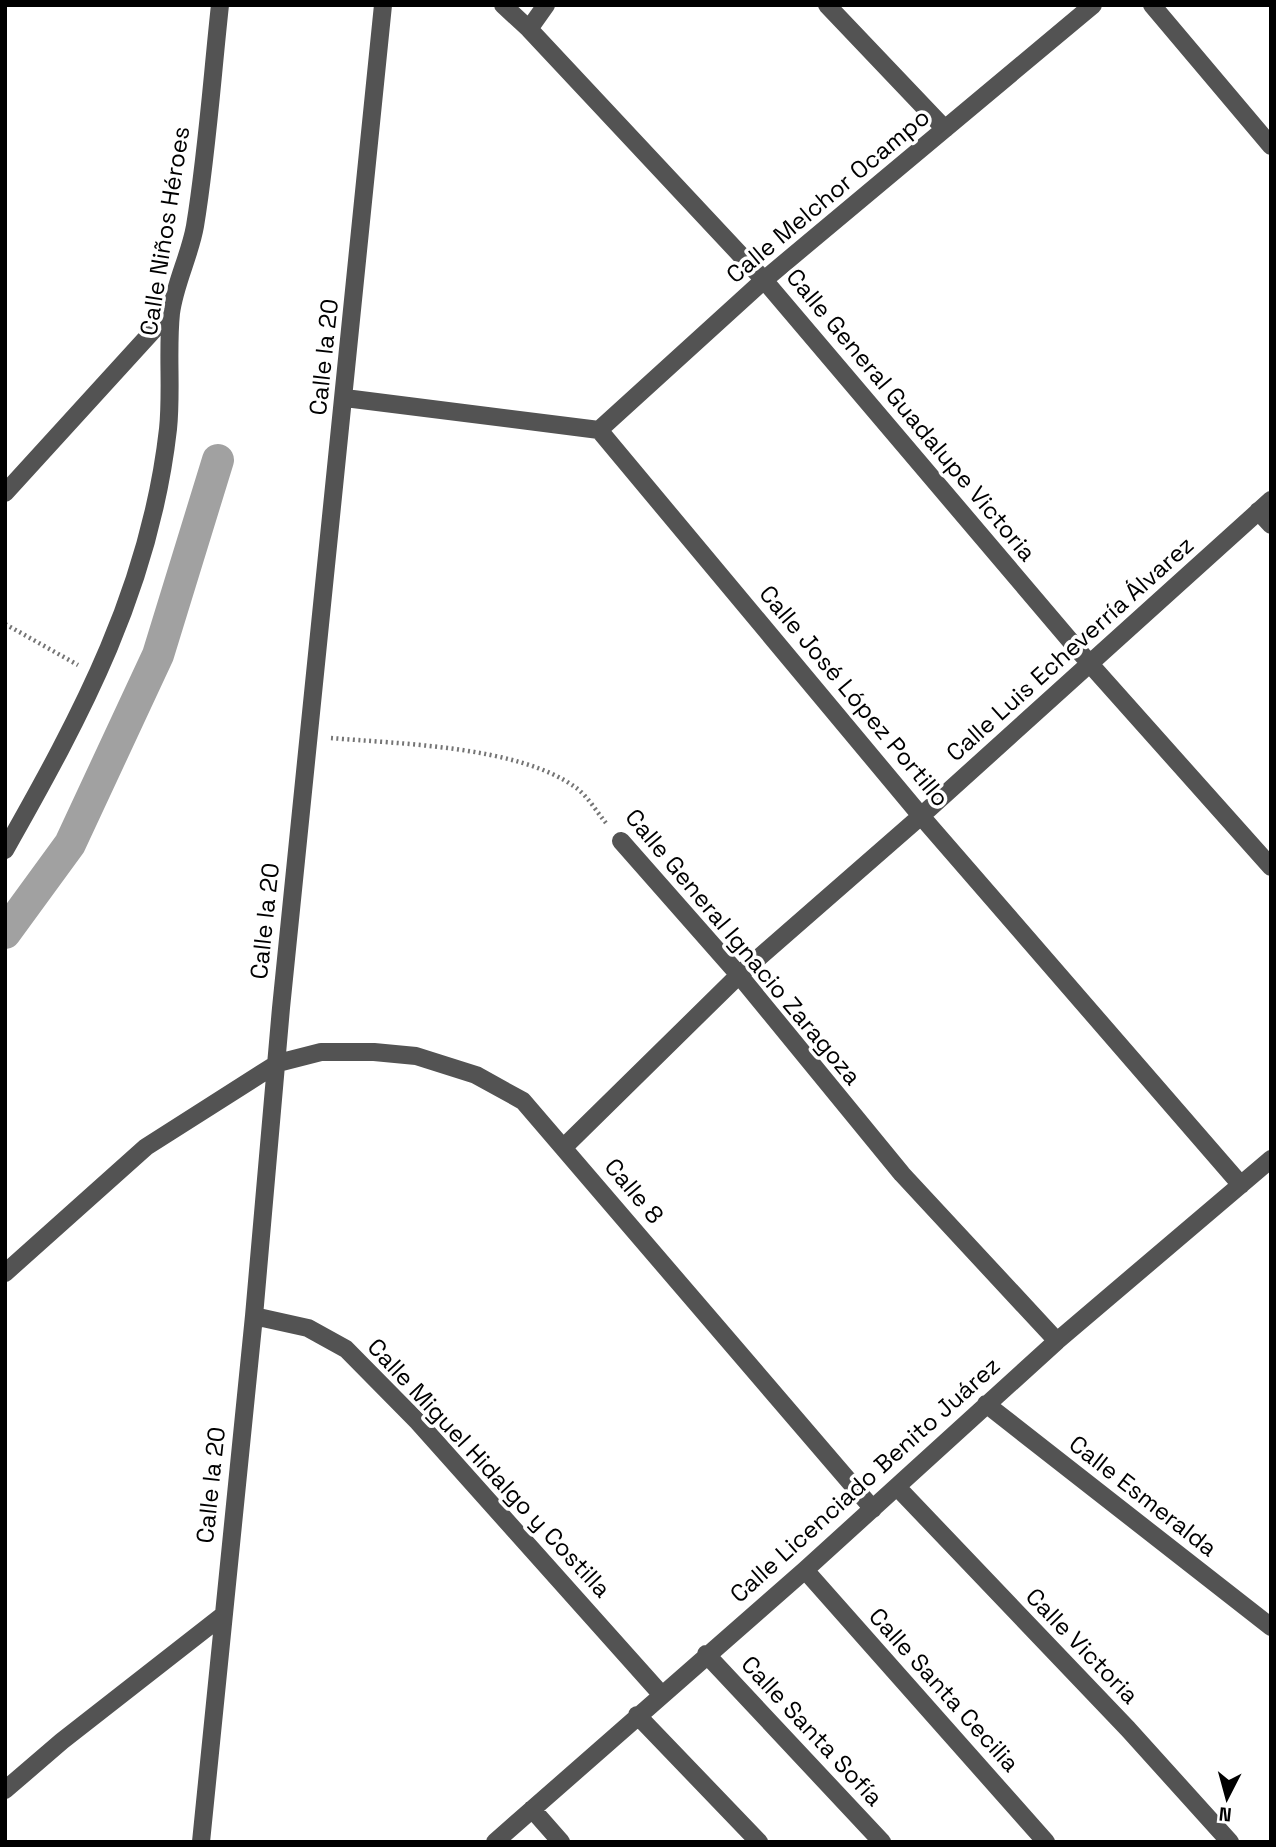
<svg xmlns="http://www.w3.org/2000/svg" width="1276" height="1847" viewBox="0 0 1276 1847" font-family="'Space Grotesk',sans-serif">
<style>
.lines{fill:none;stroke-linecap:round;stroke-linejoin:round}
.canal{stroke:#a1a1a1;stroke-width:32}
.path{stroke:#757575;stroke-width:4.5;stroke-dasharray:2 3.5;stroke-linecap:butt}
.minor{stroke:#535353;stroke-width:18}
.labels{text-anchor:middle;stroke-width:7;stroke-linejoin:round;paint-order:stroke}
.street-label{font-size:24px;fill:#000;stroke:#fff}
</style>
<rect width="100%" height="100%" fill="#fff"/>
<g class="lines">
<path class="canal" d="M5,933L70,844L158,655L218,460"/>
<path class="path" d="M5,624L78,665
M331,738C400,744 518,746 575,787C587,795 596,811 606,823"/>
<path class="minor" d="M503,5L529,29L764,280L1090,664L1271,867
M827,5L945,129
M1152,5L1271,146
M529,29L546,5
M345,398L599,430L921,816L1241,1185
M599,430L764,280L1093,5
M5,493L171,311
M1258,511L1271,525
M621,841L739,975L902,1174L1057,1341
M5,850C82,714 150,588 168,429C172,391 167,351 171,313C175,283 190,255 195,226C207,153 212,78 220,5
M564,1147L739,975L921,816L1271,500
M5,1273L146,1147L278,1063L321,1052H374L416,1056L476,1075L523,1101L873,1509
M254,1316L308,1328L346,1349L418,1422L661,1694
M986,1404L1271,1627
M897,1487L1128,1729L1230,1842
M805,1570L1046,1842
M706,1654L882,1842
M637,1715L759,1842
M5,1790L62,1741L222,1616
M532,1809L561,1842
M201,1842L254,1316L281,1008L383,5
M495,1842L805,1570L1057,1341L1271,1159"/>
</g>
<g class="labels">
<g class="street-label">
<text transform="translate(828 196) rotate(-40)" y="8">Calle Melchor Ocampo</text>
<text transform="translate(165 231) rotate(-81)" y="8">Calle Niños Héroes</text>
<text transform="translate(324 357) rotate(-84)" y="8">Calle la 20</text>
<text transform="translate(911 415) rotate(50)" y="8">Calle General Guadalupe Victoria</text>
<text transform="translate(1070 649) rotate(-42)" y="8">Calle Luis Echeverría Álvarez</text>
<text transform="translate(854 696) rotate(50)" y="8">Calle José López Portillo</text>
<text transform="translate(265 921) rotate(-84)" y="8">Calle la 20</text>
<text transform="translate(743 947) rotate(50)" y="8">Calle General Ignacio Zaragoza</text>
<text transform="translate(634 1191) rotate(50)" y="8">Calle 8</text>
<text transform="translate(489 1468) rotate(47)" y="8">Calle Miguel Hidalgo y Costilla</text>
<text transform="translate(865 1480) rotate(-42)" y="8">Calle Licenciado Benito Juárez</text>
<text transform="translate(211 1485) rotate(-84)" y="8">Calle la 20</text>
<text transform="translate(1143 1496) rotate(38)" y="8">Calle Esmeralda</text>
<text transform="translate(1082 1646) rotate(46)" y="8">Calle Victoria</text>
<text transform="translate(944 1690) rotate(48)" y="8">Calle Santa Cecilia</text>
<text transform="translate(812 1731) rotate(47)" y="8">Calle Santa Sofía</text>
</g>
</g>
<rect width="1276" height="1847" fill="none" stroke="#000000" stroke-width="14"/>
<g transform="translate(1227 1798) rotate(186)" stroke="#ffffff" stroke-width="5" paint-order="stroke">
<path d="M0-5L12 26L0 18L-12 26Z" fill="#000000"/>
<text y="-10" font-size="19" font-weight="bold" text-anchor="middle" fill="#000000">N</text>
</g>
</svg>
